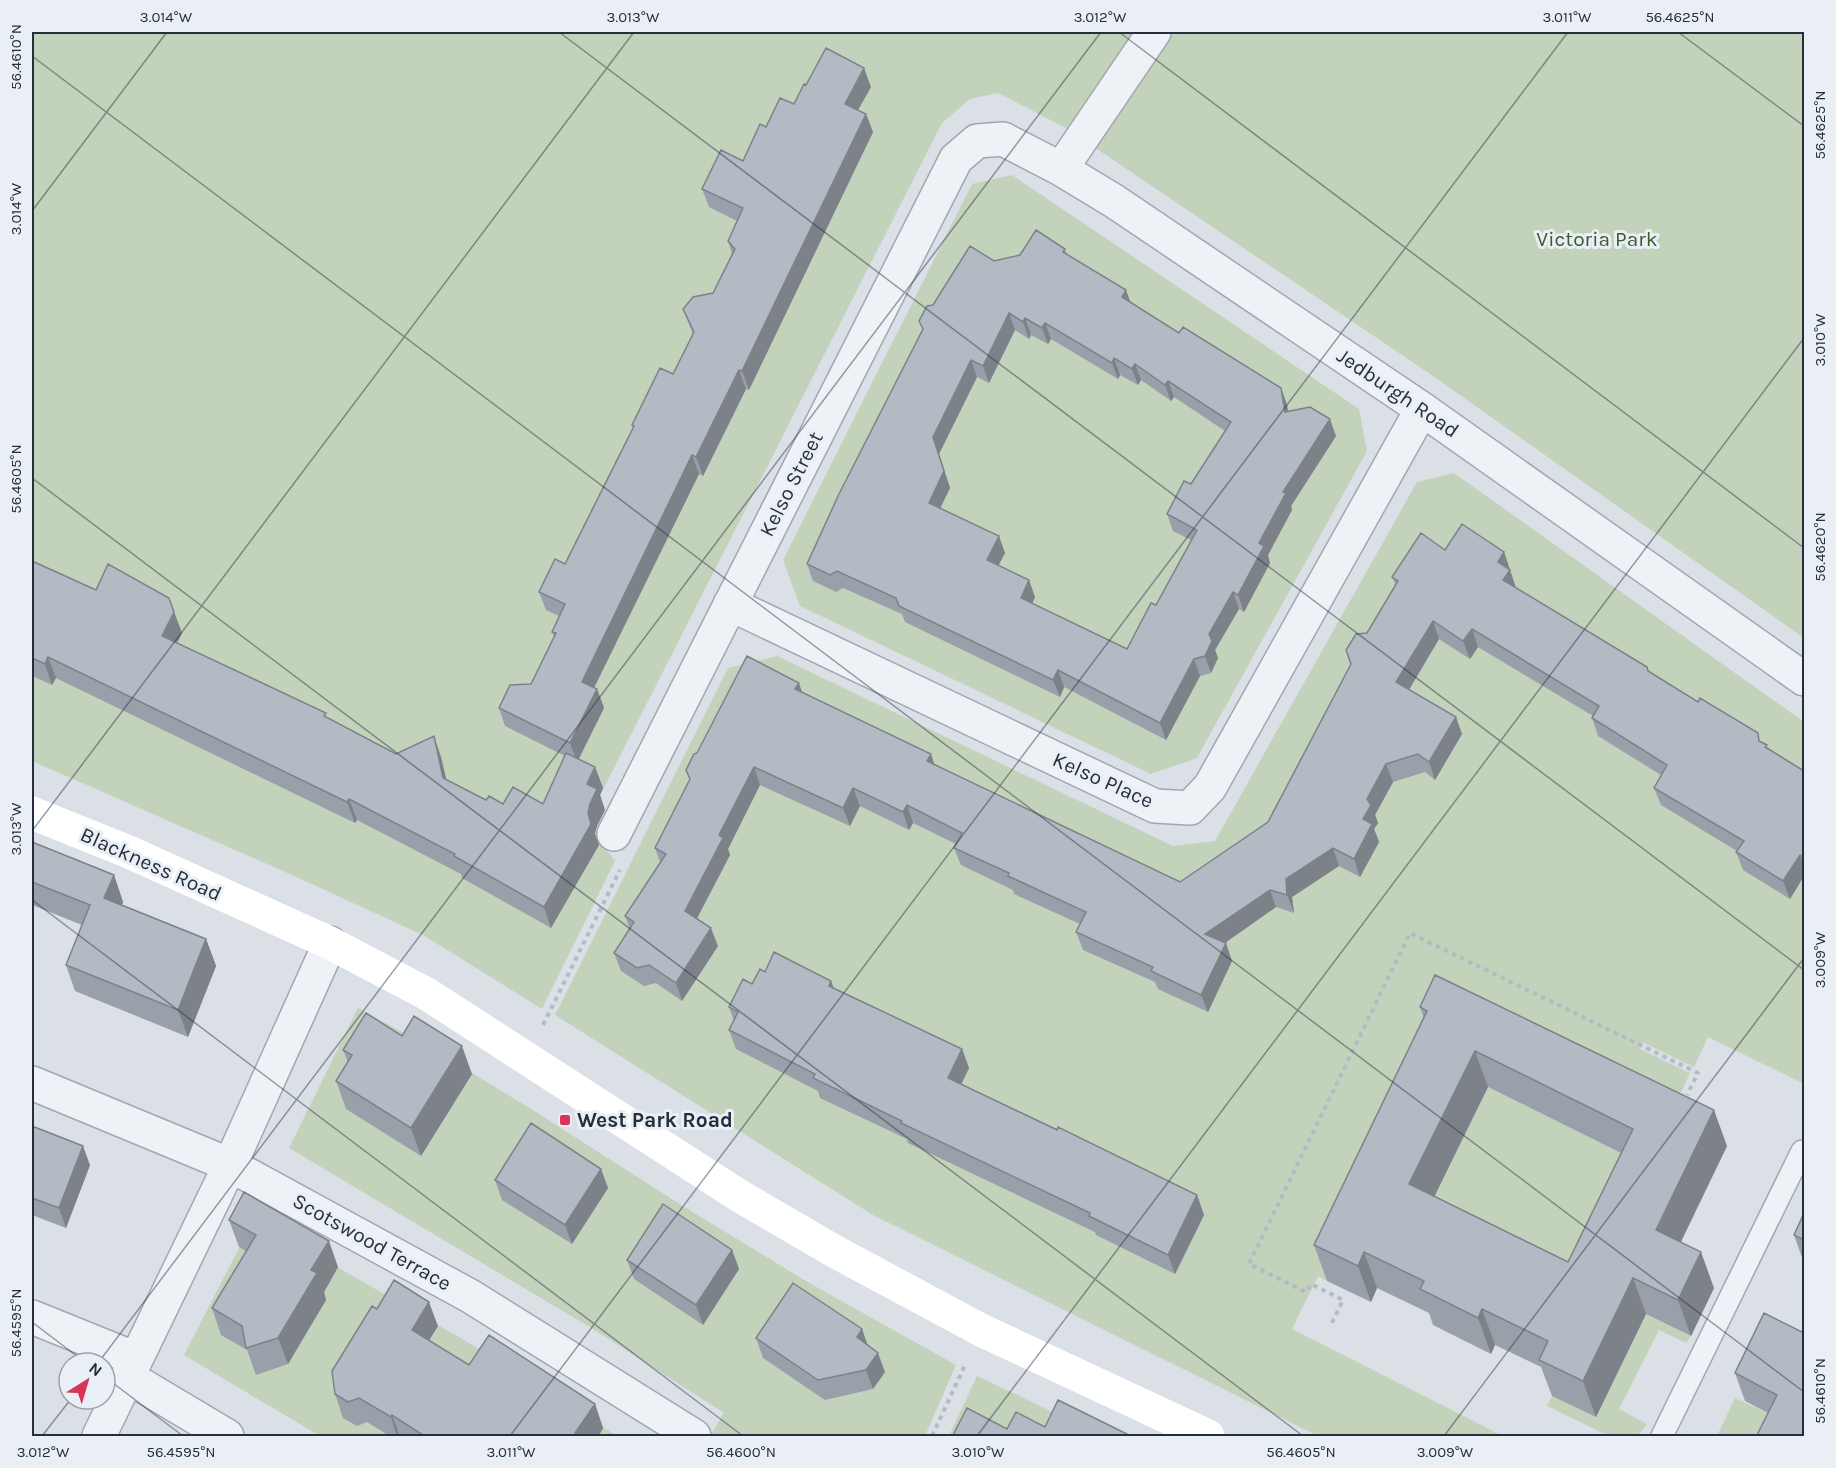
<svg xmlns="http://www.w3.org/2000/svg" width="1836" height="1468" viewBox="0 0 1836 1468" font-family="Karla,sans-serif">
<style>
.green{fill:#c2d2bb}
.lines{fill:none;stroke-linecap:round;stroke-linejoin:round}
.lane-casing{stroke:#a0a7b1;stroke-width:24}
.street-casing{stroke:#a0a7b1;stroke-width:36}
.path{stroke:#b5bbc2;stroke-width:4;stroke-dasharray:4.5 4.5;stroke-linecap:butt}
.lane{stroke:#eef1f5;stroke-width:21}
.street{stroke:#eef1f5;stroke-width:33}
.secondary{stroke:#fff;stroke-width:33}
.wall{fill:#99a0a9;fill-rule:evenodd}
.shaded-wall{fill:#7d8289}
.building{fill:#b2bac4;stroke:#7d8289;stroke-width:1.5;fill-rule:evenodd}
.ticks{fill:none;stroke:#242f3e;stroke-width:1.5;stroke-opacity:0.45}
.poi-dot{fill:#d93356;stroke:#eaeff5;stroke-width:2}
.labels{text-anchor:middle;stroke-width:6;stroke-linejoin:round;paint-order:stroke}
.park-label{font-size:21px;fill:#3b5b30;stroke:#eaeff5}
.street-label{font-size:21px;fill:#242f3e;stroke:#eaeff5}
.poi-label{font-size:21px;font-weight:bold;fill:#242f3e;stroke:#eaeff5;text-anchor:start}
.neatline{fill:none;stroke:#242f3e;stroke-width:2}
.ticks-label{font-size:15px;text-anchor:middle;fill:#242f3e}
</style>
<rect width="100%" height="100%" fill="#dbe0e7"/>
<path class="green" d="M32,32H1804V638L1433,376L1066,128L998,93L970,99L942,123L586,823L615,861L542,1009L423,935L283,871L32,761Z
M1012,175L1359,409L1367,451L1197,758L1151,774L800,606L783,560L972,184Z
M1454,473L1804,722V1084L1708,1037L1694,1067L1642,1042L1640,1049L1690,1073L1669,1118L1448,1012L1327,1281L1318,1276L1292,1329L1503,1436H1318L873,1215L555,1015L728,668L777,656L1173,846L1215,841L1417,482Z
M358,1008L424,1044L528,1107L678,1203L804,1280L956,1365L925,1436H710L724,1413L593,1329L289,1148Z
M1488,1087L1646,1165L1581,1298L1423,1220Z
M254,1219L497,1359L617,1436H320L184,1355Z
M1646,1314L1691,1336L1686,1343L1659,1330L1619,1409L1647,1424L1637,1436H1609L1547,1406L1552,1396Z
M977,1376L1104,1436H949Z
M1735,1398L1778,1418L1780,1436H1717Z"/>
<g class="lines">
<defs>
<path id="lane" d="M1662,1436L1802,1151"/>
<path id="street" d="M1061,169L1154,32
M730,604L1155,806L1190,808L1210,787L1422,409
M614,834L956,159L977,141L1003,139L1061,169L1114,201L1422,409L1804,679
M32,1083L230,1165L470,1296L694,1436
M32,1317L136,1359
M128,1377L227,1436
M99,1436L230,1165L330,943"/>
</defs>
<use href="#lane" class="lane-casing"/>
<use href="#street" class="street-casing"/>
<path class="path" d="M543,1025L620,870
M1332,1323L1343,1300L1311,1284L1306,1292L1249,1264L1410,933L1698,1073L1687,1095
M932,1436L966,1363"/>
<use href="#lane" class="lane"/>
<use href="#street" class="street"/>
<path class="secondary" d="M32,813L129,852L330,943L427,994L738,1195L834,1251L981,1330L1208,1436"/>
</g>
<path class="wall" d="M806,85L871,87L858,110L866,114L873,132L749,390L746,389L703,476L699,474L594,688L597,689L604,708L579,759L595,767L603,788L600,795L605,810L597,826L595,834L599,845L551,928L462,878L461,874L357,820L355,823L56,678L52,685L32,676V561L96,590L169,598L182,633L177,643L328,718L396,754L441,757L446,780L486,800L503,804H543L565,756L505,726L499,708L531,684L554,637L552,632L559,616L546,610L539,592L565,564L633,428L632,425L673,374L693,334L683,309L713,293L732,254L728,241L737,221L709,207L702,189L743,161L766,127L794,104Z
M1065,249L1067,255L1131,303L1179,333L1281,388L1287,405L1288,412L1336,436L1291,506L1292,510L1268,555L1270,563L1244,612L1239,609L1215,650L1218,658L1211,673L1200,676L1166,740L1064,687L1060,697L905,622L902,614L843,588L836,592L813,581L807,564L922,330L933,305L994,261ZM1015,330L1029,339L1031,335L1048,344L1051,339L1118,379L1120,375L1138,385L1141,380L1171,401L1174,397L1225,431L1191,484L1167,514L1173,531L1191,540L1156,605L1127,649L1032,604L1035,597L998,565L1005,553L940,508L950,488L939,454L977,377L989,383Z
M1445,550L1504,552L1516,588L1647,667L1649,672L1761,742L1768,748L1804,771V876L1790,899L1743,870L1736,852L1737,851L1661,805L1654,788L1661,775L1598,736L1592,718L1593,716L1478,647L1470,659L1439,639L1409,689L1462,734L1435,780L1425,772L1393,782L1375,815L1378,823L1374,829L1379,842L1360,877L1339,866L1292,897L1294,913L1276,907L1225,943L1232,961L1208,1012L1158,989L1155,982L1083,950L1076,932L1080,924L1014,894L1013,890L961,865L954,848L956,844L913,823L909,830L860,806L850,826L760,785L728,849L730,855L697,919L718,946L682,1001L656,983L644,986L621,971L614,953L630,929L625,916L660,862L655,848L690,779L697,753L802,692L935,765L1180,882L1268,822L1351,664L1367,633L1396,585L1392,577Z
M32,842L114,875L123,902L122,905L206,939L216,966L188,1037L75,991L66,965L82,925L32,905Z
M765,972L831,981L834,989L962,1049L969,1068L961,1084L1197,1195L1204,1215L1175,1274L1096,1235L1095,1232L908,1143L907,1139L820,1098L818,1091L736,1049L729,1030L734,1021L729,1007Z
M1420,1007L1727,1146L1681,1242L1714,1288L1691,1336L1646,1314L1596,1417L1552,1396L1541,1367L1495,1345L1491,1354L1433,1325L1429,1313L1377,1288L1371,1302L1327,1281L1314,1245L1424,1018ZM1488,1087L1621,1153L1568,1262L1434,1196Z
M402,1036L472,1074L421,1156L346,1109L336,1081L348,1062L343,1050Z
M32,1126L90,1165L66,1228L32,1215Z
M601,1169L608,1188L572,1244L502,1200L495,1180Z
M1804,1213V1263L1794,1235Z
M229,1220L338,1267L324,1292L326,1300L288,1364L256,1375L247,1350L221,1335L212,1308L246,1251L239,1247Z
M732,1250L739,1269L703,1325L634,1279L627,1260Z
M377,1309L438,1326L429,1341L469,1365L595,1404L603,1428L598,1437H391L367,1422L357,1426L343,1418L335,1394Z
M862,1329L867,1345L885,1372L873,1389L825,1400L763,1358L756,1338Z
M1804,1333V1437L1768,1413L1745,1401L1735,1373Z"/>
<path class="shaded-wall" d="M864,68L871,87L851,122L845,104Z
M866,114L873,132L749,390L742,371Z
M1126,290L1132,306L1122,297Z
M1009,313L1015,330L989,383L983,366Z
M1025,318L1031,335L1029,339L1023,322Z
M1045,323L1051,339L1048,344L1042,328Z
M1114,358L1120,375L1118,379L1112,363Z
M971,360L977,377L939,454L950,488L935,519L929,503L933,437Z
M1135,364L1141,380L1138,385L1132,369Z
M739,370L746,389L703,476L696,457Z
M1168,381L1174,397L1171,401L1165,385Z
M1281,388L1287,405L1291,429L1285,412Z
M1330,419L1336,436L1291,506L1292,510L1268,555L1270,563L1244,612L1238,595L1259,543L1283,492Z
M692,455L699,474L588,700L582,682Z
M999,536L1005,553L993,576L987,560Z
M1504,552L1516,588L1510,598L1498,562Z
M1029,580L1035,597L1027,615L1021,598Z
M1233,592L1239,609L1215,650L1218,658L1211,673L1205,656L1209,634Z
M174,612L182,633L170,657L162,636Z
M1433,621L1439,639L1403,700L1396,682Z
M1472,629L1478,647L1470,659L1463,641Z
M48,657L56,678L52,685L45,664Z
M1194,659L1200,676L1166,740L1160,723Z
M1058,670L1064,687L1060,697L1053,680Z
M799,683L805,701L795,689Z
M597,689L604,708L577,762L570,743Z
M1456,717L1462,734L1435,780L1429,762Z
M434,736L441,757L451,799L443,778Z
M931,754L937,772L927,761Z
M1386,764L1393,782L1375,815L1378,823L1374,829L1379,842L1360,877L1354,859L1367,799Z
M595,767L603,788L600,795L605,810L597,826L595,834L599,845L551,928L544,907L588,813L587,784Z
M754,767L760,785L728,849L730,855L691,929L685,911L719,835Z
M853,788L860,806L850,826L843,808Z
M349,799L357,820L355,823L347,802Z
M907,805L913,823L909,830L903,812Z
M1333,848L1339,866L1292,897L1294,913L1287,895L1286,879Z
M1800,855L1804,867V876L1790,899L1783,881Z
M114,875L123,902L114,925L104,898Z
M1270,890L1276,907L1212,952L1205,934Z
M711,928L718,946L682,1001L676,983Z
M206,939L216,966L188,1037L178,1010Z
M1226,943L1232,961L1208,1012L1201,995Z
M831,981L838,1000L829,986Z
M462,1046L472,1074L421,1156L411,1128Z
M962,1049L969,1068L955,1097L948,1078Z
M1475,1051L1488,1087L1423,1220L1409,1184Z
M1714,1110L1727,1146L1669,1266L1656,1230Z
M83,1146L90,1165L66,1228L59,1208Z
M601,1169L608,1188L572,1244L565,1225Z
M1197,1195L1204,1215L1175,1274L1168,1255Z
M329,1241L338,1267L324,1292L326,1300L288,1364L278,1338L311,1270Z
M732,1250L739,1269L703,1325L696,1305Z
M1364,1252L1377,1288L1371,1302L1358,1266Z
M1701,1252L1714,1288L1691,1336L1678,1300Z
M1633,1278L1646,1314L1596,1417L1583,1381Z
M429,1302L438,1326L420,1354L412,1330Z
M1482,1309L1495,1345L1491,1354L1478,1318Z
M862,1329L869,1349L857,1337Z
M878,1353L885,1372L873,1389L866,1370Z
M595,1404L603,1428L598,1437H577L575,1433Z
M392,1415L400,1437H397L391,1417Z"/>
<path class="building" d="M826,48L864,68L845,104L866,114L742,371L739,370L696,457L692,455L582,682L597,689L570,743L499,708L510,685L531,684L556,633L552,632L565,604L539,592L555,559L565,564L634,426L632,425L660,368L673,374L694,332L683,309L693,297L713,293L735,249L728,241L743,208L702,189L721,150L743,161L760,124L766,127L780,98L794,104L804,84L806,85Z
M1036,230L1065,249L1063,252L1126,290L1122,297L1179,333L1183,327L1281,388L1285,412L1310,407L1330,419L1283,492L1286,493L1259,543L1264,546L1238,595L1233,592L1209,634L1212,641L1205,656L1194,659L1160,723L1058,670L1053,680L899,606L896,598L837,571L830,575L807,564L839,494L923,329L919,321L927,306L933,305L970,246L994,261L1020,255ZM1009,313L1023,322L1025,318L1042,328L1045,323L1112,363L1114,358L1132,369L1135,364L1165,385L1168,381L1231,422L1191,484L1184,481L1167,514L1197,530L1156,605L1151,603L1127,649L1021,598L1029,580L987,560L999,536L929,503L944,471L933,437L971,360L983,366Z
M1462,524L1504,552L1498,562L1510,570L1503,580L1647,667L1648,671L1698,702L1700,698L1758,733L1759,741L1767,745L1765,747L1804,771V858L1800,855L1783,881L1736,852L1744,841L1654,788L1667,765L1592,718L1599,706L1472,629L1463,641L1433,621L1396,682L1456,717L1429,762L1418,754L1386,764L1367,799L1371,805L1363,819L1372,824L1354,859L1333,848L1286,879L1287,895L1270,890L1205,934L1226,943L1201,995L1151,971L1153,967L1076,932L1086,912L1008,876L1009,873L954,848L962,833L907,805L903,812L853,788L843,808L754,767L719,835L723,838L685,911L711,928L676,983L649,965L637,968L614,953L634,922L625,916L666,854L655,848L690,779L686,770L694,754L697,753L747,656L799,683L795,689L931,754L927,761L1180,882L1268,822L1351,664L1346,650L1356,634L1367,633L1398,581L1392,577L1421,533L1445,550Z
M32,561L96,590L108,564L169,598L174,612L162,636L326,713L324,716L396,754L434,736L443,778L486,800L489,796L503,804L513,787L543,804L566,753L595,767L587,784L597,789L590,804L588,813L591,824L544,907L454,856L455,854L349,799L347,802L48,657L45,664L32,658Z
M32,842L114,875L104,898L206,939L178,1010L66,965L90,905L32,882Z
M774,952L831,981L829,986L962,1049L948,1078L1057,1130L1058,1127L1197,1195L1168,1255L1089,1216L1090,1213L901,1123L902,1121L813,1078L815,1074L729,1030L738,1012L729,1007L743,979L752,984L760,969L765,972Z
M1435,975L1714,1110L1656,1230L1701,1252L1678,1300L1633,1278L1583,1381L1539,1360L1548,1341L1482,1309L1478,1318L1420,1289L1424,1281L1364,1252L1358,1266L1314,1245L1427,1011L1420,1007ZM1475,1051L1633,1129L1568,1262L1409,1184Z
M366,1013L402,1036L414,1016L462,1046L411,1128L336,1081L352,1055L343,1050Z
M531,1123L601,1169L565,1225L495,1180Z
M32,1126L83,1146L59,1208L32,1198Z
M244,1192L329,1241L311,1270L317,1273L278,1338L246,1348L242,1326L212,1308L256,1235L229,1220Z
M663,1204L732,1250L696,1305L627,1260Z
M1804,1213V1240L1794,1235Z
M394,1280L429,1302L412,1330L469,1365L489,1335L595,1404L575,1433L581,1437H426L392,1415L391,1417L359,1398L348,1402L335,1394L332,1371L372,1306L377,1309Z
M793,1283L862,1329L857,1337L878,1353L866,1370L818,1380L756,1338Z
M1764,1313L1804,1333V1437H1756L1777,1395L1735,1373Z
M1058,1400L1133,1437H952L967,1408L1007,1429L1016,1412L1045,1427Z"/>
<path class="ticks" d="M559,32L1804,970M1119,32L1804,548M1678,32L1804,126M32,56L1804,1392M32,211L167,32M32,478L1303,1436M32,831L634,32M32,900L743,1436M32,1322L86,1363M98,1363L1101,32M105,1377L183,1436M42,1436L71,1399M510,1436L1568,32M977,1436L1804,338M1444,1436L1804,958"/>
<rect class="poi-dot" x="559" y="1114" width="12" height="12" rx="3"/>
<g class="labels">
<g class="park-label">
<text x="1597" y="246">Victoria Park</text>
</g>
<g class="street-label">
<text transform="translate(1398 393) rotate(34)" y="7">Jedburgh Road</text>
<text transform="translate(791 484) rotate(-63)" y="7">Kelso Street</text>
<text transform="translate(1103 780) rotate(24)" y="7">Kelso Place</text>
<text transform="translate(151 864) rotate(24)" y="7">Blackness Road</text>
<text transform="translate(372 1242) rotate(29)" y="7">Scotswood Terrace</text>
</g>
<g class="poi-label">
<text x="577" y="1127">West Park Road</text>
</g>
</g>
<rect width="1836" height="1468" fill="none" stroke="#eaeff5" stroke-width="66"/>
<g transform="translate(87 1381) rotate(37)"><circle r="28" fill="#eaeff5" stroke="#9ba2ac" stroke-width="1.5"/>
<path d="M0-4.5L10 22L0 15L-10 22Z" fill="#d93356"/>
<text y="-9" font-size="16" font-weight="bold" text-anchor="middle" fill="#242f3e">N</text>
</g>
<rect x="33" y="33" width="1770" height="1402" class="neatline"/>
<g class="ticks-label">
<text x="166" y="22">3.014°W</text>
<text x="633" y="22">3.013°W</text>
<text x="1100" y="22">3.012°W</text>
<text x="1567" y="22">3.011°W</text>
<text x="1680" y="22">56.4625°N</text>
<text transform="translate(16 57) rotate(-90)" y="5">56.4610°N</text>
<text transform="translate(1820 125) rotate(-90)" y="5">56.4625°N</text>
<text transform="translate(16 209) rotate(-90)" y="5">3.014°W</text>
<text transform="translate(1820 340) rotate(-90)" y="5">3.010°W</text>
<text transform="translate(16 479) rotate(-90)" y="5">56.4605°N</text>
<text transform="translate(1820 547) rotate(-90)" y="5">56.4620°N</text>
<text transform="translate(16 829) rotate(-90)" y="5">3.013°W</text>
<text transform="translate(1820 960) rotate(-90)" y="5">3.009°W</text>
<text transform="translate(16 1323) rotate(-90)" y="5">56.4595°N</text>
<text transform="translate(1820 1391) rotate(-90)" y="5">56.4610°N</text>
<text x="43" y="1457">3.012°W</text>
<text x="181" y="1457">56.4595°N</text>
<text x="511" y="1457">3.011°W</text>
<text x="741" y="1457">56.4600°N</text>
<text x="978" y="1457">3.010°W</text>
<text x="1301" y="1457">56.4605°N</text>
<text x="1445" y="1457">3.009°W</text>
</g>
</svg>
